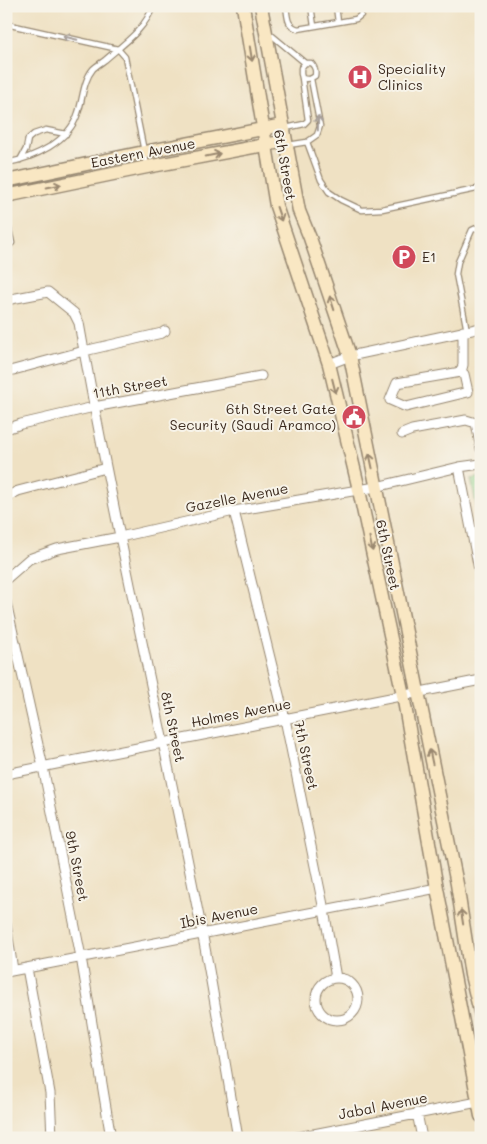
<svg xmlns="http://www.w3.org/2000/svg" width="487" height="1144" viewBox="0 0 487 1144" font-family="Mali,sans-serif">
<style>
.green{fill:#8ed088;stroke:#647d53}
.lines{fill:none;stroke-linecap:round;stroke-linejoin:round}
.lane-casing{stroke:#958670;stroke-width:7}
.street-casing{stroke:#958670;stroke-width:11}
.secondary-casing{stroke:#958670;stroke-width:15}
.lane{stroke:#fff;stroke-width:4.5}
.street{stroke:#fff;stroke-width:9}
.secondary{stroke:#f9e7c3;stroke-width:12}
.oneway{stroke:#a79f9a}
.oneway2{stroke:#9a8870}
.labels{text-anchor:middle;stroke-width:4;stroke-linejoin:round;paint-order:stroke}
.poi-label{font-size:14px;fill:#3b2a1e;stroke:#f7f3e8;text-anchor:start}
.street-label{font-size:14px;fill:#3b2a1e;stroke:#f7f3e8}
</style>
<rect width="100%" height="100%" fill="#f7f3e8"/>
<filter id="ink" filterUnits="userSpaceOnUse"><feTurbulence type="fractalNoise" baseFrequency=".02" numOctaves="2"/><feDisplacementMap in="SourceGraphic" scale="10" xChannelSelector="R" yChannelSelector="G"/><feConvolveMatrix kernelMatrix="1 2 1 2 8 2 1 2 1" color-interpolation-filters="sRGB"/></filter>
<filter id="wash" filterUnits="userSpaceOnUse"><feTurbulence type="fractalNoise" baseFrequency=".0096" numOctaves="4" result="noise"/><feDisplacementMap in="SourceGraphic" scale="20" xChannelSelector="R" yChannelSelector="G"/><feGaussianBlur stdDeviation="1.12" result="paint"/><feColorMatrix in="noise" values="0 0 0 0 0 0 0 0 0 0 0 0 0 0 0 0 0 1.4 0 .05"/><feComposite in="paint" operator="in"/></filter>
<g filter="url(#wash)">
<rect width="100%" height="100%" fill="#efe1c3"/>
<path class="green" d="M481,477V529L471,479Z"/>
</g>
<g filter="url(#ink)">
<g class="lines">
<defs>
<path id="lane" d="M286,6C288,17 286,25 298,29L356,19L361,15L360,6
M311,6L314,26
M336,6L338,22
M6,24L118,49L125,57L147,166
M269,33L305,63H311C315,67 316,70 315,76C311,79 308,80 302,78L301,74V68L305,63
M286,128L304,124L308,120L302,78
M307,142L321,180L329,192L341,200L362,210L382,209L481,188
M288,145L307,142L317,135L320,126L311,79
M20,160L26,149L28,139L34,134L46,130L66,134
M6,163C34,158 69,142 78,113C83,99 83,81 93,69C96,66 101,63 105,60C123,44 145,30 153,6
M6,216L12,243L6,248
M467,331L456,274L458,262L472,230L481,226"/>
<path id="street" d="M6,300L48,292L74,313L79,323C115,527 162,729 202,932C215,1000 226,1069 238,1138
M329,364L350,356L481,328
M6,372L84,351L162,333L165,331
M461,372L397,383L390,400L406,407L468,392L464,374L461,372L463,365V331
M6,429L21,424L94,407L261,376
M402,434L412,430L466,420L476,423L481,449
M459,467L481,580
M6,497L18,491L106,468
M234,511L285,719L324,910L336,978
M6,579L29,559L57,549L120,537L234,511L376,487L459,467L481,464
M6,602L43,767L81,957L111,1138
M6,774L481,680
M6,924L13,970
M27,968L50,1093L52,1138
M6,972L437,888
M316 999a21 21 0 1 1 42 0a21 21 0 1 1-42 0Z
M417,1113L422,1138
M293,1138L478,1102"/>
<path id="secondary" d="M243,6L276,206L329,364L357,481L403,695L437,888L481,1116
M261,6L299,211L310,238L350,356L457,884L471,975L481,1016
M6,181L144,152L283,125
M6,196L147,167L286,141"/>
</defs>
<use href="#lane" class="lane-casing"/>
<use href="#street" class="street-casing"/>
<use href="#secondary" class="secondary-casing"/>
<use href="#lane" class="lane"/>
<use href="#street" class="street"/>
<use href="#secondary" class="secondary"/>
</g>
<defs><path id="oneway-shaft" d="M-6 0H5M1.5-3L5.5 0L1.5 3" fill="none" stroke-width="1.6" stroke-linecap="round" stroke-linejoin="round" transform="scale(1.25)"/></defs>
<g class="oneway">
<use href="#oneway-shaft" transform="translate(70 38) rotate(-167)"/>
<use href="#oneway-shaft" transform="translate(318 123) rotate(-89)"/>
</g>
<g class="oneway2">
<use href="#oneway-shaft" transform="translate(251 54) rotate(81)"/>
<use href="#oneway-shaft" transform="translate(213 155) rotate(-11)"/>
<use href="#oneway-shaft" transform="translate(54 186) rotate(-12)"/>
<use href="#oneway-shaft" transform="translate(279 214) rotate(71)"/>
<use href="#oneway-shaft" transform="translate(332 303) rotate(-108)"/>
<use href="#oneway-shaft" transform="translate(334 386) rotate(76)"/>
<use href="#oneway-shaft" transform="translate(371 461) rotate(-102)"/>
<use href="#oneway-shaft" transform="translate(371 544) rotate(78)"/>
<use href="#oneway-shaft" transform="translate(431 757) rotate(-102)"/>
<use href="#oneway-shaft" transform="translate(462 917) rotate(-99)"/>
</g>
</g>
<defs>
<symbol id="hospital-disc" viewBox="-11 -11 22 22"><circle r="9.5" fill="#d1495b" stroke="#f7f3e8"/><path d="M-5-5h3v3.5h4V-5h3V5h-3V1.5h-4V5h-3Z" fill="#fff"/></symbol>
<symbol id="parking-disc" viewBox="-11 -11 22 22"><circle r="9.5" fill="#d1495b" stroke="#f7f3e8"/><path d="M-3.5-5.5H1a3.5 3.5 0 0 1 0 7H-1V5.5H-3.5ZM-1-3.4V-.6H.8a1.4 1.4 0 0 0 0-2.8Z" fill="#fff"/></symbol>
<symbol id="civic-disc" viewBox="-11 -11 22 22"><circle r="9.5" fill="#d1495b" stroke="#f7f3e8"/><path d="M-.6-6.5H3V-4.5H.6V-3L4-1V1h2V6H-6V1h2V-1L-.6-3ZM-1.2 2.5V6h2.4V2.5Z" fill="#fff"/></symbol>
</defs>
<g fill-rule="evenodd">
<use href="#hospital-disc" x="346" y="63" width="28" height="28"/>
<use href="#parking-disc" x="390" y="243" width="28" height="28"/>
<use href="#civic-disc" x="340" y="403" width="28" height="28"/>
</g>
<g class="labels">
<g class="poi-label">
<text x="378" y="74">Speciality<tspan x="378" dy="16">Clinics</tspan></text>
<text x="422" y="262">E1</text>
<text x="336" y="414" text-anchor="end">6th Street Gate<tspan x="336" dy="16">Security (Saudi Aramco)</tspan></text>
</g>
<g class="street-label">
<text transform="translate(143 153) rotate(-11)" y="5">Eastern Avenue</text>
<text transform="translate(285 165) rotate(80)" y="5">6th Street</text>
<text transform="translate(130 387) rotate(-10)" y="5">11th Street</text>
<text transform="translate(237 498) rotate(-11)" y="5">Gazelle Avenue</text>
<text transform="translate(388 555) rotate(78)" y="5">6th Street</text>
<text transform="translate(241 713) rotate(-11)" y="5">Holmes Avenue</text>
<text transform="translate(173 727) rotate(78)" y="5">8th Street</text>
<text transform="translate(306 755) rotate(78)" y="5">7th Street</text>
<text transform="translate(77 866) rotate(79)" y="5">9th Street</text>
<text transform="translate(219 916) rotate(-11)" y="5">Ibis Avenue</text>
<text transform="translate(383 1106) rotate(-11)" y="5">Jabal Avenue</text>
</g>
</g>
<rect width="487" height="1144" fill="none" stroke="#f7f3e8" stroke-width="25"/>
</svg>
